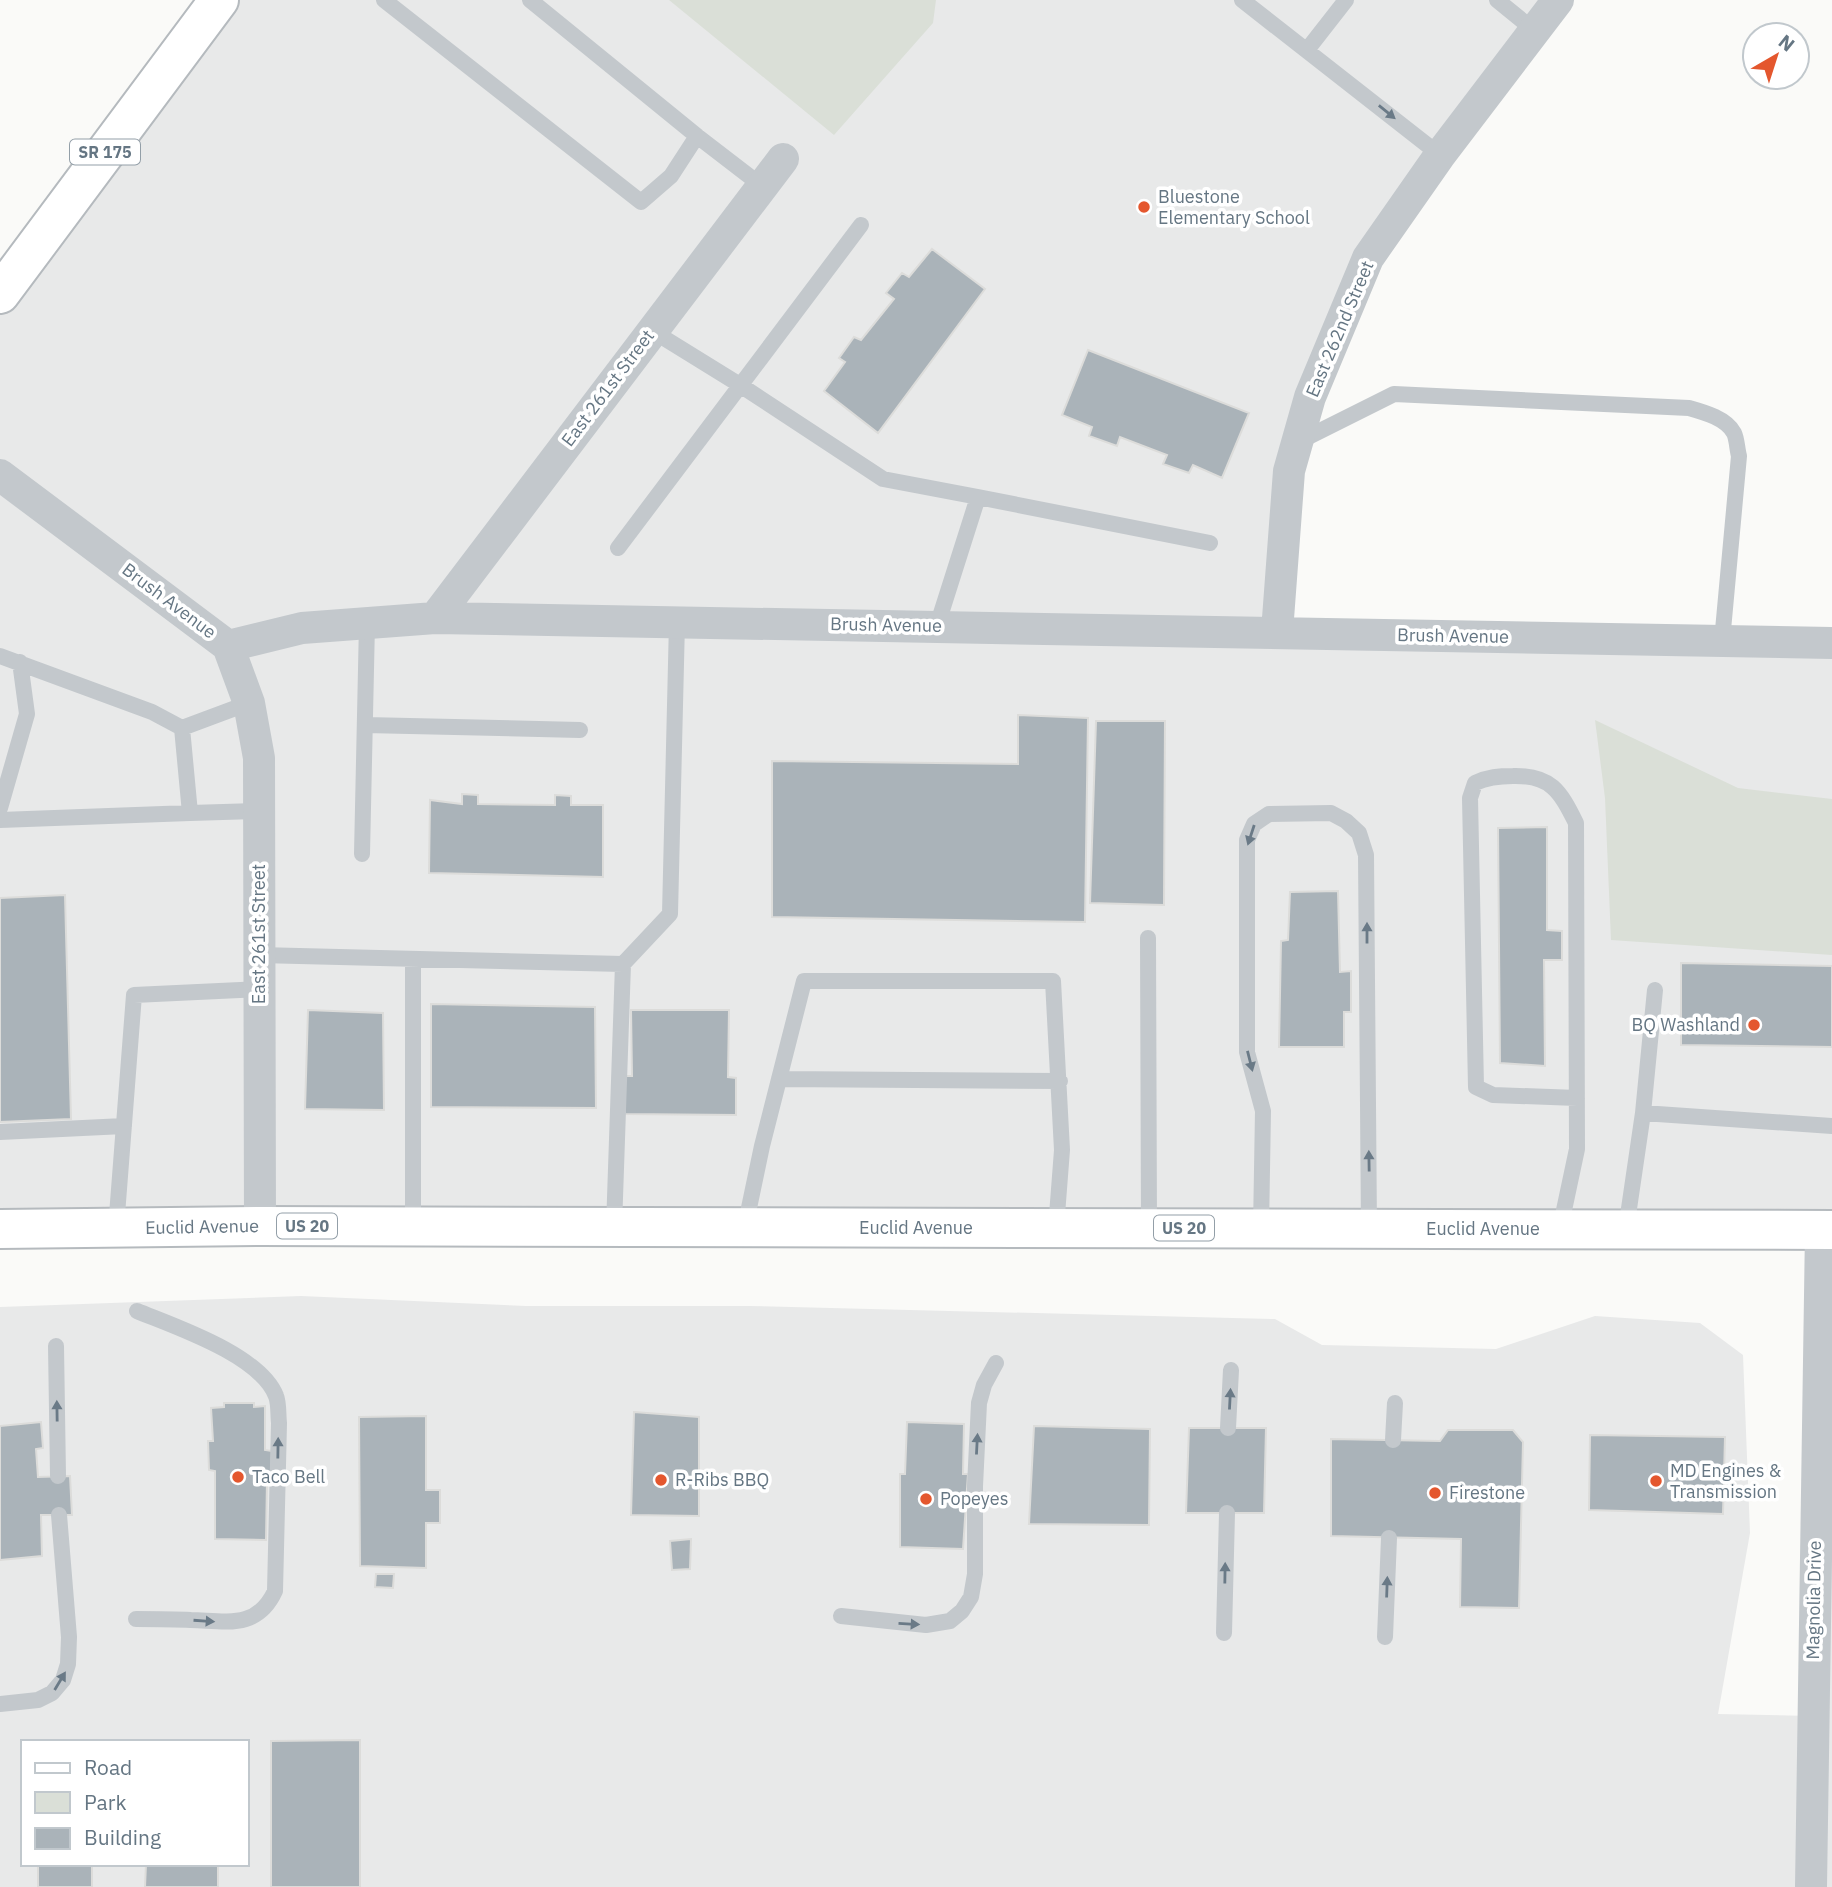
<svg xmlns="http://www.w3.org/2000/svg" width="1832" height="1887" viewBox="0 0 1832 1887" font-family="'IBM Plex Sans',sans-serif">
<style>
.built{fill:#e8e9e9;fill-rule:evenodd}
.green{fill:#dadfd7}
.building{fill:#aab3b9;stroke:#dcdcda;stroke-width:2}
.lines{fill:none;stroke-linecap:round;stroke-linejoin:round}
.primary-casing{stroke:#b5babe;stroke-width:42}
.service{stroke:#c3c8cc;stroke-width:16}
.minor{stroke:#c3c8cc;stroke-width:32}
.primary{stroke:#fff;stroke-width:38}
.oneway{fill:#6a7a87}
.poi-dot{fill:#e4572e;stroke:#fff;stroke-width:2.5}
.labels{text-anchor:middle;stroke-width:7;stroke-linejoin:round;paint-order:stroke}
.shield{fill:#fff;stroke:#939fa8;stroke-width:2}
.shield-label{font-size:16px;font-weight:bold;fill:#657683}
.poi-label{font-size:18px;fill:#657683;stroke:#fff;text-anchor:start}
.street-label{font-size:18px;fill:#657683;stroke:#fff}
</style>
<rect width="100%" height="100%" fill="#fafaf8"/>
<path class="built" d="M219,0H1558L1440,155L1310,397L1277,632L1832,643V1887H0V1307L301,1296L526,1306H749L1275,1319L1322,1345L1496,1349L1595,1316L1700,1323L1743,1355L1750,1533L1718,1714L1811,1716L1821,1231L0,1230V294ZM23,1742H247V1864H23Z"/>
<path class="green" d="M669,0H936L933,23L834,135Z
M1595,720L1738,788L1832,799V955L1611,940L1605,798Z"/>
<path class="building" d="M932,249L985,289L878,433L824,391L845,362L839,358L854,337L861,340L894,299L886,293L902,273L909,277Z
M1088,350L1249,413L1222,478L1193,465L1189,473L1163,464L1167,455L1120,437L1117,446L1089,436L1092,427L1062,415Z
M1018,715L1088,718L1085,922L772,917V761L1018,764Z
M1096,721H1165L1164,905L1090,903Z
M462,794L478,795V804L555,805V795L571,796V805H603V877L429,873L430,800L462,804Z
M1547,827V930L1562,931V960H1544L1545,1066L1500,1063L1498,828Z
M1338,891L1340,972L1351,971V1012H1344V1047H1279L1281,941L1288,940L1290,892Z
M65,895L71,1119L0,1122V898Z
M1681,963L1832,966V1047L1681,1045Z
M431,1004L595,1007L596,1108L431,1107Z
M308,1010L383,1013L384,1110L305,1109Z
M631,1010H729L728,1077L736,1078V1115L625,1114L623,1076H632Z
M224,1403H254V1407L265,1406V1450L272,1451L271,1479L267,1480L266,1540L215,1539V1471L209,1470L208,1441H213L211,1408L224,1407Z
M634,1412L699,1417V1516L631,1515Z
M426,1416V1490H440V1523H426V1568L360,1566L359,1417Z
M41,1422L43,1448L36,1449L38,1477L70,1476L72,1515H41L42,1556L0,1560V1426Z
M907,1422L964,1424L963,1474H968L963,1549L900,1547V1474H905Z
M1034,1426L1150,1429L1149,1525L1029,1524Z
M1189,1428H1266L1264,1513H1186Z
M1448,1430H1513L1523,1442L1519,1608L1460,1607L1461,1539L1331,1536V1439L1440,1441Z
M1590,1435L1725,1437L1723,1514L1589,1510Z
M691,1539L690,1569L672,1570L670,1541Z
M376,1574H394L393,1588L375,1587Z
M360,1740V1887H271V1741Z
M38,1864H92V1887H38Z
M146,1864H218V1887H145Z"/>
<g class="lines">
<defs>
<path id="primary" d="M0,294L219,0
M0,1229L260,1226L1832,1230"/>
</defs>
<use href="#primary" class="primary-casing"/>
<path class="service" d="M384,0L641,202L671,176L697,136L530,0
M1242,0L1440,155
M1497,0L1535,31
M1307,50L1346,0
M697,136L762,186
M651,330L740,385L883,479L978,497
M1300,441L1394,394L1689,408C1703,412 1726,418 1734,433C1737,439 1737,449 1739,456L1722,641
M618,548L861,225
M937,626L978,497L1210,543
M0,656L152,712L182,728L190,813L0,820
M365,725L580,730
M182,728L249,703
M0,808L27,714L20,662
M190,813L259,811
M362,854L367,623
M1148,938L1149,1229
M259,955L623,964
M413,959V1226
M779,1079L1060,1081
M1643,1113L1832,1126
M0,1132L124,1126
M614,1227L623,964L670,914L677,622
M745,1227L762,1146L804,981H1053L1062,1150L1056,1228
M116,1228L134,995L259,989
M1261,1228L1263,1111L1247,1052V840L1254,824L1269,814L1331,813L1346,821L1359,833L1366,855L1369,1229
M1560,1229L1577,1149L1576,823C1560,791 1551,775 1513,776C1499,776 1488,777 1475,783L1470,798L1476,1087L1493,1095L1577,1098
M1626,1229L1643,1113L1655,990
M56,1346L58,1476
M1228,1428L1231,1370
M1393,1440L1395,1403
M841,1616L926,1625L950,1621L962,1611L971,1597L975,1574V1486L979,1403L984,1385L996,1363
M136,1619C154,1619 172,1619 191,1620C226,1621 257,1630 275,1591L279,1423C278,1415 279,1403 276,1396C260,1355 176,1327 137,1311
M1224,1633L1227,1513
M1385,1637L1389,1538
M0,1704L38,1700L52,1693L63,1680L68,1664L69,1637L59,1515"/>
<path class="minor" d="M0,475L228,646L302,628L435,618L1832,643
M435,618L783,159
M1277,632L1289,471L1310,397L1368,258L1440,155L1558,0
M228,646L249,703L259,758L260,1226
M1811,1887L1821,1230"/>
<use href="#primary" class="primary"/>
</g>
<defs><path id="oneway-solid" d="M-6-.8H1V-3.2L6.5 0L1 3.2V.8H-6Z" transform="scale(1.75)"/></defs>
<g class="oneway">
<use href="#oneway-solid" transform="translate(1387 112) rotate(39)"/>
<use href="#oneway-solid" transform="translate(1251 835) rotate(108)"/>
<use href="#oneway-solid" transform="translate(1367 933) rotate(-90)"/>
<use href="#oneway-solid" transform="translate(1250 1061) rotate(76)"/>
<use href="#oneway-solid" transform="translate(1369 1161) rotate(-91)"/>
<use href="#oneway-solid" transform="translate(1230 1399) rotate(-87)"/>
<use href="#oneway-solid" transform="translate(57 1411) rotate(-91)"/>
<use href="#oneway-solid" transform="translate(977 1444) rotate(-87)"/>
<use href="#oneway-solid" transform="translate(278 1448) rotate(-89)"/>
<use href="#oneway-solid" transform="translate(1225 1573) rotate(-89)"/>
<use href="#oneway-solid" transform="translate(1387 1587) rotate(-88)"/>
<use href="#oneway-solid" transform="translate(204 1621) rotate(4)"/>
<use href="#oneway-solid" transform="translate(909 1624) rotate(3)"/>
<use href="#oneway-solid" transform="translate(60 1681) rotate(-59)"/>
</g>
<g class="poi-dot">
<circle cx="1144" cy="207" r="7"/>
<circle cx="1754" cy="1025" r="7"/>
<circle cx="238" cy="1477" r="7"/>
<circle cx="661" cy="1480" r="7"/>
<circle cx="1656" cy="1481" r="7"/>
<circle cx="1435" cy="1493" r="7"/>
<circle cx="926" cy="1499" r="7"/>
</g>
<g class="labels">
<g class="shield">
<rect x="70" y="139.5" width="70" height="25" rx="5"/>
<rect x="277" y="1213.5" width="60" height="25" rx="5"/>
<rect x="1154" y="1215.5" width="60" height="25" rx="5"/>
</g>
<g class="shield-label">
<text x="105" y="158">SR 175</text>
<text x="307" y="1232">US 20</text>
<text x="1184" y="1234">US 20</text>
</g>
<g class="poi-label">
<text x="1158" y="203">Bluestone<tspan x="1158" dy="21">Elementary School</tspan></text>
<text x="1740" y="1031" text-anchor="end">BQ Washland</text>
<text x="1670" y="1477">MD Engines &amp;<tspan x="1670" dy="21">Transmission</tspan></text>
<text x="252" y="1483">Taco Bell</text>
<text x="675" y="1486">R-Ribs BBQ</text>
<text x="1449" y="1499">Firestone</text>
<text x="940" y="1505">Popeyes</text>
</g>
<g class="street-label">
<text transform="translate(1340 329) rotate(-67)" y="6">East 262nd Street</text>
<text transform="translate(608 388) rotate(-53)" y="6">East 261st Street</text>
<text transform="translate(169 601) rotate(37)" y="6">Brush Avenue</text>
<text transform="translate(886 625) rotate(1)" y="6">Brush Avenue</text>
<text transform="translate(1453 636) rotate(1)" y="6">Brush Avenue</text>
<text transform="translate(259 934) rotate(-90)" y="6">East 261st Street</text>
<text transform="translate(202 1227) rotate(-1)" y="6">Euclid Avenue</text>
<text x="916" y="1234">Euclid Avenue</text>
<text x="1483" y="1235">Euclid Avenue</text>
<text transform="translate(1814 1600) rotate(-89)" y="6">Magnolia Drive</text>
</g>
</g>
<rect x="21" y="1740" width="228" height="126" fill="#ffffff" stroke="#c1c8cd" stroke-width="2"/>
<rect x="35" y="1763" width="35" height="10" fill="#ffffff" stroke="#c1c8cd" stroke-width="2"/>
<text x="84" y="1775" font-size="21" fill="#657683">Road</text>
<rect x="35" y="1792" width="35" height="21" fill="#dadfd7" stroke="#c1c8cd" stroke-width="2"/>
<text x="84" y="1810" font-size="21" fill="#657683">Park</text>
<rect x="35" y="1828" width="35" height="21" fill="#aab3b9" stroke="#c1c8cd" stroke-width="2"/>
<text x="84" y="1845" font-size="21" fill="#657683">Building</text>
<g transform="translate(1776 56) rotate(39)"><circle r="33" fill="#ffffff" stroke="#c1c8cd" stroke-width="2"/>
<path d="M0-5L12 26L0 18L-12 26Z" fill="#e4572e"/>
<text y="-10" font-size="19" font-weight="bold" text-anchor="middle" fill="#657683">N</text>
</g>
</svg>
